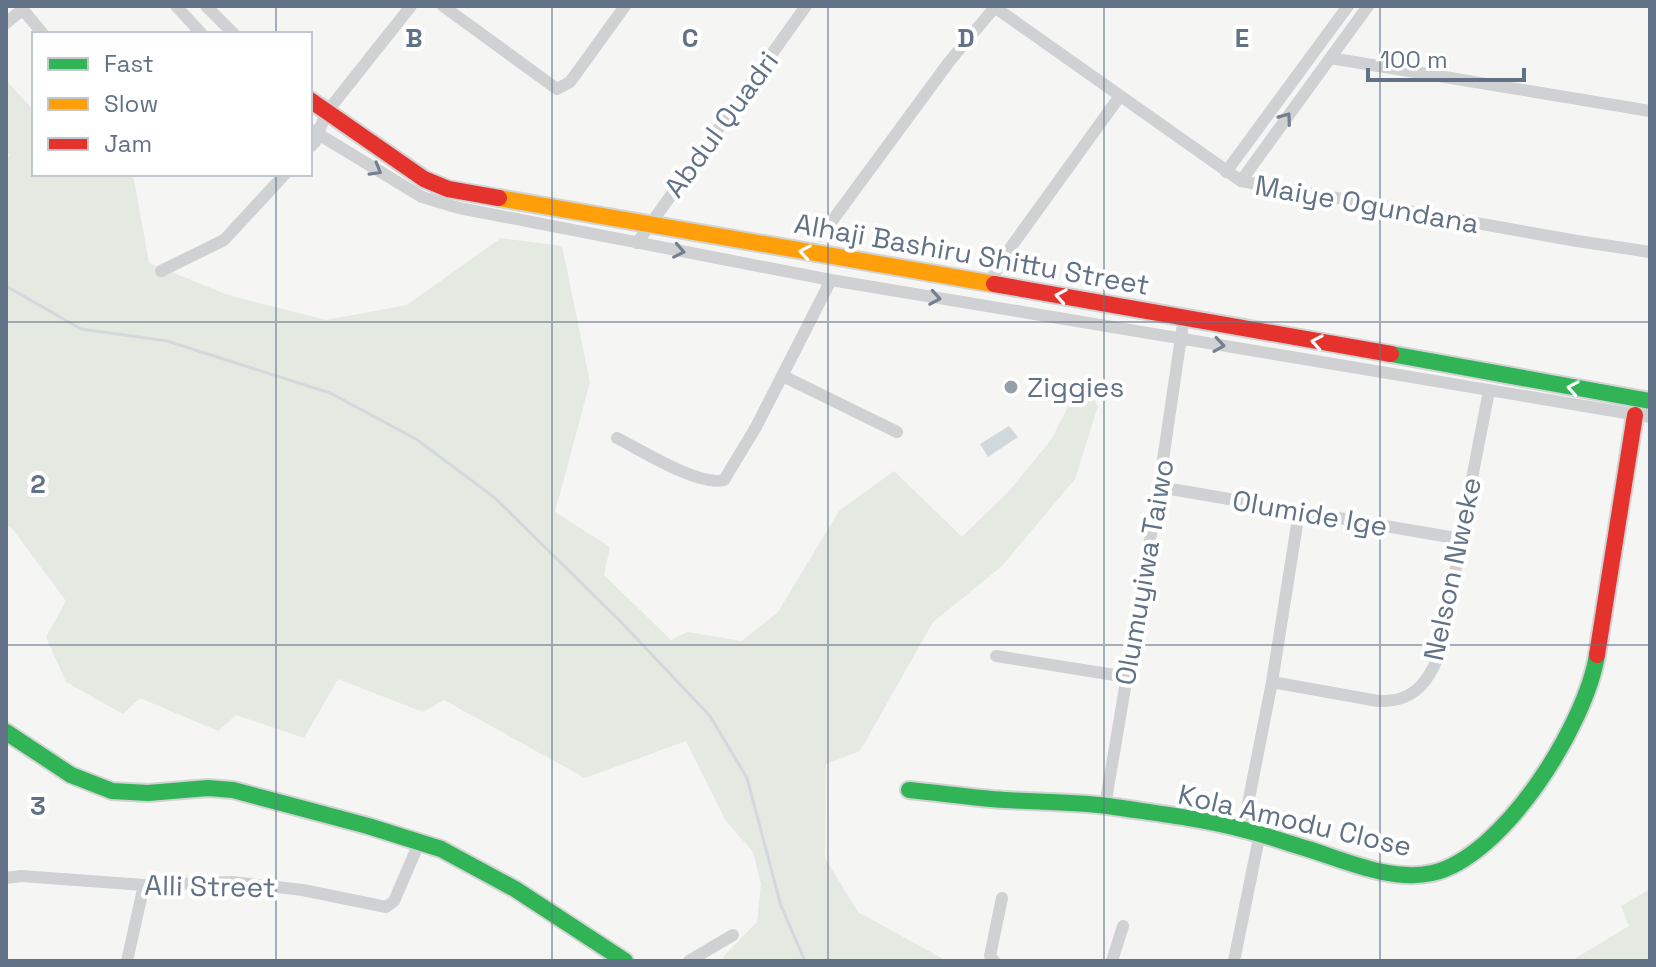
<svg xmlns="http://www.w3.org/2000/svg" width="1656" height="967" viewBox="0 0 1656 967" font-family="'Space Grotesk',sans-serif">
<style>
.green{fill:#e4e9e1}
.water{fill:#d2d9dd}
.lines{fill:none;stroke-linecap:round;stroke-linejoin:round}
.stream{stroke:#d2d9dd;stroke-width:3}
.fast-casing{stroke:#d1d3d4;stroke-width:20}
.slow-casing{stroke:#d1d3d4;stroke-width:20}
.jam-casing{stroke:#d1d3d4;stroke-width:20}
.street{stroke:#d0d1d2;stroke-width:12}
.fast{stroke:#30b455;stroke-width:16}
.slow{stroke:#ff9f0a;stroke-width:16}
.jam{stroke:#e5322d;stroke-width:16}
.oneway{stroke:#728091}
.oneway2{stroke:#fff}
.grid{fill:none;stroke:#627286;stroke-width:2;stroke-opacity:0.55}
.poi-dot{fill:#95a0ac;stroke:#fff;stroke-width:3}
.labels{text-anchor:middle;stroke-width:8;stroke-linejoin:round;paint-order:stroke}
.street-label{font-size:28px;fill:#627286;stroke:#fff}
.poi-label{font-size:28px;fill:#627286;stroke:#fff;text-anchor:start}
.grid-label{font-size:26px;text-anchor:middle;font-weight:bold;fill:#627286;stroke:#fff;stroke-width:8;stroke-linejoin:round;paint-order:stroke}
</style>
<rect width="100%" height="100%" fill="#f5f5f3"/>
<path class="green" d="M6,80L34,111V174H133L149,263L228,295L326,320L407,305L501,238L562,246L590,382L555,512L610,547L604,575L671,640L687,632L742,641L778,612L839,511L894,471L962,537L1009,491L1051,440L1082,379L1098,406L1075,479L1001,567L933,622L860,751L826,764L825,858L858,912L947,961H724L723,957L757,922L761,884L753,852L726,821L686,741L585,778L444,700L423,712L338,679L304,738L236,715L218,731L140,698L123,714L66,682L46,637L66,601L11,527L6,525V158L10,156L6,150Z
M1650,889V961H1571L1629,926L1621,906Z"/>
<path class="water" d="M1009,426L1018,437L988,457L980,444Z"/>
<g class="lines">
<path class="stream" d="M6,286L81,329L167,341L330,393L416,439L495,498L621,622L710,716L747,778L781,906L805,961"/>
<defs>
<path id="fast" d="M1391,354L1650,401
M6,732L71,775L112,791L148,793L208,788L233,790L368,826L441,849L515,889L625,961
M909,790C941,793 973,798 1005,800C1039,802 1074,802 1108,806C1153,813 1201,818 1245,830C1266,835 1287,843 1308,849C1346,861 1392,882 1432,873C1504,857 1586,724 1597,655"/>
<path id="slow" d="M499,198L994,284"/>
<path id="jam" d="M310,100L424,179L448,189L499,198
M994,284L1391,354
M1597,655L1635,415"/>
</defs>
<use href="#fast" class="fast-casing"/>
<use href="#slow" class="slow-casing"/>
<use href="#jam" class="jam-casing"/>
<path class="street" d="M20,6L43,34
M176,6L202,34
M206,6L234,34
M443,6L557,89L570,82L625,6
M993,6L1241,181L1577,241L1650,252
M6,23L23,9
M1330,58L1650,111
M310,129L422,197L459,208L831,280L1650,417
M310,147L315,142L326,113L411,6
M1226,172L1348,6
M1241,181L1368,6
M821,236L949,62L995,7
M637,243L806,6
M161,271L224,240L285,174
M988,284L1011,247L1120,96
M783,376L897,432
M617,438C641,450 699,487 724,480L756,427L831,280
M1159,487L1461,539
M996,656L1127,677
M1272,682L1378,701C1400,702 1417,695 1429,675C1447,647 1449,605 1455,573C1465,512 1477,452 1489,391
M1105,806L1159,487L1184,317
M1243,829L1272,682L1299,512
M6,878L21,876L144,885L232,882L303,890L386,907L394,901L419,843
M127,961L144,885
M689,961L733,935
M994,961L990,956L1002,898
M1112,961L1123,926
M1234,961L1260,833"/>
<use href="#fast" class="fast"/>
<use href="#slow" class="slow"/>
<use href="#jam" class="jam"/>
</g>
<defs><path id="oneway-chevron" d="M-2-3.5L2.5 0L-2 3.5" fill="none" stroke-width="1.6" stroke-linecap="round" stroke-linejoin="round" transform="scale(2)"/></defs>
<g class="oneway">
<use href="#oneway-chevron" transform="translate(1286 118) rotate(-54)"/>
<use href="#oneway-chevron" transform="translate(376 170) rotate(30)"/>
<use href="#oneway-chevron" transform="translate(679 251) rotate(11)"/>
<use href="#oneway-chevron" transform="translate(935 298) rotate(10)"/>
<use href="#oneway-chevron" transform="translate(1219 345) rotate(9)"/>
</g>
<g class="oneway2">
<use href="#oneway-chevron" transform="translate(805 252) rotate(-170)"/>
<use href="#oneway-chevron" transform="translate(1061 296) rotate(-170)"/>
<use href="#oneway-chevron" transform="translate(1317 342) rotate(-170)"/>
<use href="#oneway-chevron" transform="translate(1573 388) rotate(-170)"/>
</g>
<path class="grid" d="M276,6V34M552,6V961M828,6V961M1104,6V961M1380,6V961M276,174V961M6,322H1650M6,645H1650"/>
<circle class="poi-dot" cx="1011" cy="387" r="8"/>
<g class="labels">
<g class="street-label">
<text transform="translate(721 124) rotate(-54)" y="10">Abdul Quadri</text>
<text transform="translate(1367 204) rotate(10)" y="10">Maiye Ogundana</text>
<text transform="translate(972 254) rotate(10)" y="10">Alhaji Bashiru Shittu Street</text>
<text transform="translate(1310 513) rotate(10)" y="10">Olumide Ige</text>
<text transform="translate(1452 569) rotate(-78)" y="10">Nelson Nweke</text>
<text transform="translate(1144 572) rotate(-80)" y="10">Olumuyiwa Taiwo</text>
<text transform="translate(1295 820) rotate(13)" y="10">Kola Amodu Close</text>
<text transform="translate(210 886) rotate(1)" y="10">Alli Street</text>
</g>
<g class="poi-label">
<text x="1027" y="397">Ziggies</text>
</g>
</g>
<g class="grid-label">
<text x="414" y="47">B</text>
<text x="690" y="47">C</text>
<text x="966" y="47">D</text>
<text x="1242" y="47">E</text>
<text x="38" y="493">2</text>
<text x="38" y="815">3</text>
</g>
<rect width="1656" height="967" fill="none" stroke="#627286" stroke-width="16"/>
<rect x="32" y="32" width="280" height="144" fill="#ffffff" stroke="#c0c7cf" stroke-width="2"/>
<rect x="48" y="58" width="40" height="12" fill="#30b455" stroke="#c0c7cf" stroke-width="2"/>
<text x="104" y="72" font-size="24" fill="#627286">Fast</text>
<rect x="48" y="98" width="40" height="12" fill="#ff9f0a" stroke="#c0c7cf" stroke-width="2"/>
<text x="104" y="112" font-size="24" fill="#627286">Slow</text>
<rect x="48" y="138" width="40" height="12" fill="#e5322d" stroke="#c0c7cf" stroke-width="2"/>
<text x="104" y="152" font-size="24" fill="#627286">Jam</text>
<path d="M1368 68v12h156v-12" fill="none" stroke="#627286" stroke-width="4"/>
<text x="1380" y="68" font-size="24" fill="#627286" stroke="#ffffff" stroke-width="6" paint-order="stroke">100 m</text>
</svg>
